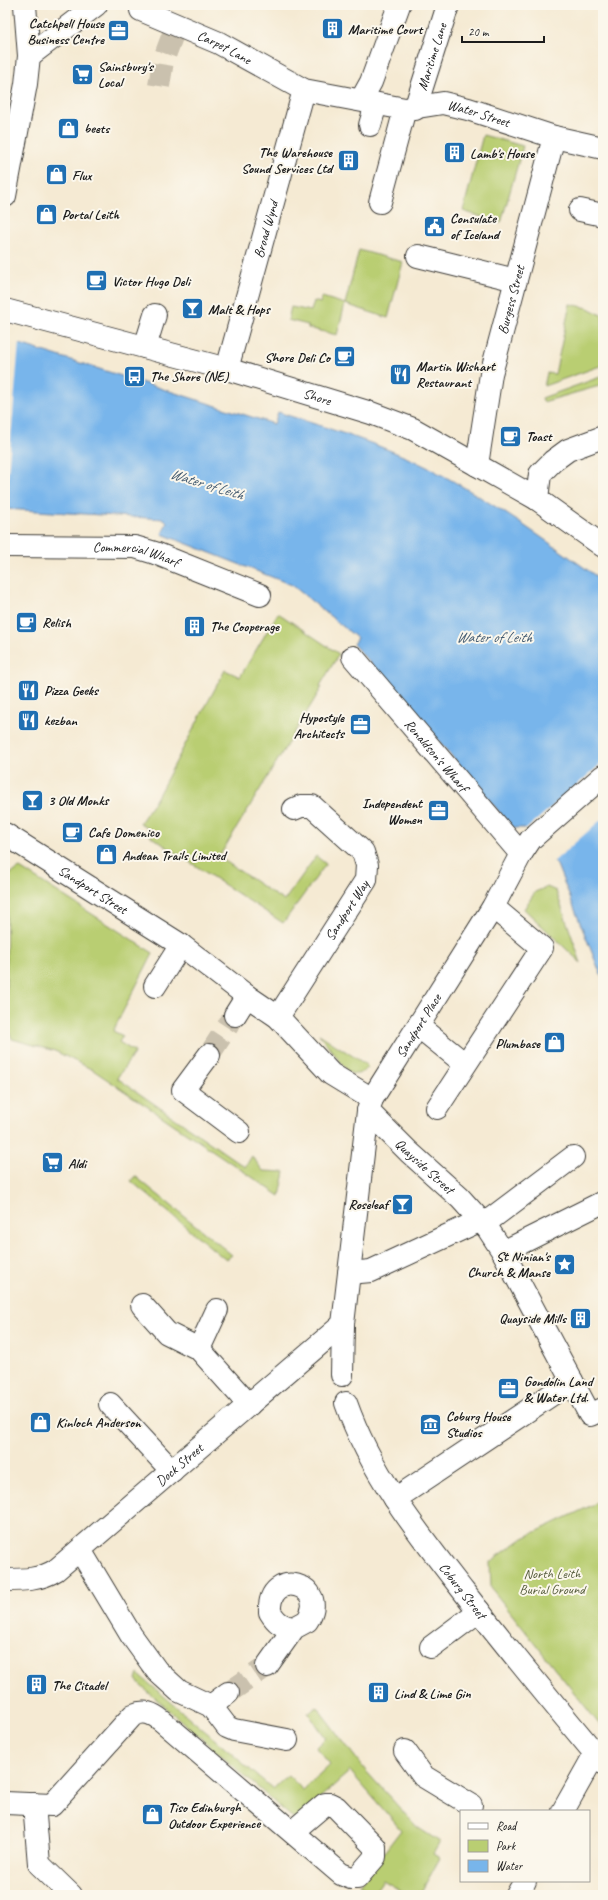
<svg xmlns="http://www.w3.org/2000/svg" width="608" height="1900" viewBox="0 0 608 1900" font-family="Caveat,sans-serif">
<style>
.green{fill:#b9ce72;stroke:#6a7547}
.water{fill:#78b5eb;stroke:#4a6884}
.pier{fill:#f5ead3}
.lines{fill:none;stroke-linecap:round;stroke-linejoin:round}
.minor-tunnel{stroke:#cac1ae;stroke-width:22;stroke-dasharray:22 11;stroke-linecap:butt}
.minor-casing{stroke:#3d3b37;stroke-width:24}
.major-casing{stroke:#3d3b37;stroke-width:24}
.minor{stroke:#fff;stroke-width:22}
.major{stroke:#fff;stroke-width:22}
.labels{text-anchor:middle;stroke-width:4;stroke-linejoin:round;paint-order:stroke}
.poi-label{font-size:14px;font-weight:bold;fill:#1c1c1c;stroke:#fbf7ec;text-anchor:start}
.street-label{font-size:14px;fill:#1c1c1c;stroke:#fbf7ec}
.park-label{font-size:14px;fill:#535a3a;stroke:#fbf7ec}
.water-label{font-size:15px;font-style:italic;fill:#41596f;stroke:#fbf7ec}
</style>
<rect width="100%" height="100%" fill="#fbf7ec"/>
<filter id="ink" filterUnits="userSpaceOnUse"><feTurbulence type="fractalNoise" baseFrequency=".025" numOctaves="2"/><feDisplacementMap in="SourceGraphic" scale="8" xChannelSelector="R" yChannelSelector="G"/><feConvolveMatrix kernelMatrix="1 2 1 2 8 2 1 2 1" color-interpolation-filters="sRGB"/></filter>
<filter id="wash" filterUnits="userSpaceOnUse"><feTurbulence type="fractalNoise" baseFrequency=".012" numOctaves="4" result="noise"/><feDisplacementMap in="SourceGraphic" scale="16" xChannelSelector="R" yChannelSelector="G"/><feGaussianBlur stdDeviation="0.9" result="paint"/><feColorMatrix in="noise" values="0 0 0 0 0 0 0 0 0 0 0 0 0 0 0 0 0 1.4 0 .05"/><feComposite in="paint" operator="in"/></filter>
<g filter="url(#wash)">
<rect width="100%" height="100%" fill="#f5ead3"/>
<path class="green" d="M483,135L523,146L501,223L463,211Z
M359,250L403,262L388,318L345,304L337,335L308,328V325L288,320L291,307L311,311L314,301L320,303L322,297L345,304Z
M570,304L588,308L603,316V365L544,386L547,373L555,374Z
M603,376V385L543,402L542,398Z
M278,613L339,654L321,684L320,686L322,687L219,857L284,901L316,856L326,864L283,923L150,836L152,831L140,823L156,799L225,670L240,677Z
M20,868L153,953L113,1031L123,1036L119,1042L135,1052L117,1078L245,1167L252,1156L263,1171L285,1172L280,1196L93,1070L55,1051L12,1039L9,1031L8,1023L6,1022L7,881L11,873Z
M547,887L556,891L581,963L524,909L535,892Z
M319,1034L365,1064L368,1067C362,1074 356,1076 348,1072Z
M135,1176L232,1255L226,1260L131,1181Z
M603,1500V1729L491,1588L490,1562L523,1538Z
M138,1674L273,1789L288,1775L303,1790L330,1764L316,1748L326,1738L308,1713L317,1707L365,1770L417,1827L440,1842L433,1854L440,1858L421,1892L426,1895H408L383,1880L373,1894L359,1885L401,1830L350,1771L295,1820L140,1685L136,1679Z"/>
<path class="water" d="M5,343L20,344L274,424L278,412C329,429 382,444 431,469C492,501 547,541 603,581V980L557,865L524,828H513L415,713L353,644L357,638L292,585L162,534L167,522L164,519L5,509Z"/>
<path class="pier" d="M5,341L19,342L5,511Z
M603,762V818L552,863L524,831Z"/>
</g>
<g filter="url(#ink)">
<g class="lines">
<path class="minor-tunnel" d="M159,86L163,61L173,34
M209,1055L235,1015
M228,1693L267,1666"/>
<defs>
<g id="minor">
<path id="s1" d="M144,5L141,10L219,43L304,90L405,109L443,103L468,109L554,137L603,148"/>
<path d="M29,56L96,5"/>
<path d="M361,100L371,82L399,5"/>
<path id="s2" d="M415,109L448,5"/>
<path d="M370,125L376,104"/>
<path d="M380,202L405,109"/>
<path d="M580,210L603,215"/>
<path d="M418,256L516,280"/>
<path id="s3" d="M5,310L227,369L371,413L413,429L477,465L537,499L603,546"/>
<path d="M145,347L155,315"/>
<path id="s4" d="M227,369L304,90"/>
<path id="s5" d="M477,465L491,374L554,137"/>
<path d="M537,499L540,474L553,461L568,450L603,437"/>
<path id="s6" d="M5,546L135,547L155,553L260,595"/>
<path id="s7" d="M353,657L521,854"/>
<path id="s8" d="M5,834L181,945L247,996L278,1017L331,1074L372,1099"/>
<path d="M155,986L181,945"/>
<path d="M235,1015L247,996"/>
<path id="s9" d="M278,1017L366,880L367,865L363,852L312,806H301L294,809"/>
<path d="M418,1026L465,1064"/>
<path d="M209,1055L183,1090L239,1132"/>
<path d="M437,1108L542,948L493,907"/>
<path id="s10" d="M368,1111L409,1152L460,1198L488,1229L503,1252L590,1415L603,1409"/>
<path d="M484,1224L573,1157"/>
<path d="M503,1252L603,1202"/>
<path d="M349,1273L371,1271L481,1220"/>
<path d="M142,1305L167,1333L199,1349L249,1405"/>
<path d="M199,1349L217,1310"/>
<path id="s11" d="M342,1375L343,1324L368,1111L372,1099L493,907L521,854L531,839L603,776"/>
<path id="s12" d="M346,1403C371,1474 418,1533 464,1592C509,1650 556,1707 603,1763"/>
<path d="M110,1404L172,1471"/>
<path d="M395,1499L572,1381"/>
<path d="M80,1550L131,1635L157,1671L179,1691L211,1706L227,1727L234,1730L287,1740"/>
<path id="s13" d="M5,1580C24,1580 40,1580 56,1570L343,1324"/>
<path d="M431,1647L479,1611"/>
<path d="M267,1666L294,1628L307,1621C332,1584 267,1566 270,1612C276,1622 282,1627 294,1628"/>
<path d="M211,1706L228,1693"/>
<path d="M405,1751L423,1776L471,1805"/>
<path d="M5,1803L52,1805L133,1715C145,1710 152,1713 162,1721L341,1874L351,1878H357L375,1857V1847L336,1807L330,1804H325L292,1832"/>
<path d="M34,1804L39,1864L71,1895"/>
<path d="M563,1811L595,1754"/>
<path d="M517,1895L525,1881"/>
</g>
<path id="major" d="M5,196L26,84L29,56L25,5"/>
</defs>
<use href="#minor" class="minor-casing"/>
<use href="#major" class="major-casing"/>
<use href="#minor" class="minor"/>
<use href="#major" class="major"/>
</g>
</g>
<defs>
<symbol id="building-square" viewBox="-11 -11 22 22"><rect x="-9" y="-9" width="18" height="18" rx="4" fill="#1f6fb2" stroke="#fbf7ec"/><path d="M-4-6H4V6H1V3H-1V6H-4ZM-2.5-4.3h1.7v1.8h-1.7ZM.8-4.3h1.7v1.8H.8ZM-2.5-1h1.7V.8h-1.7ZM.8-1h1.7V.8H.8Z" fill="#fff"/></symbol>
<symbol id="office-square" viewBox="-11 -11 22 22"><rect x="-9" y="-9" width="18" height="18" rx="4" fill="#1f6fb2" stroke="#fbf7ec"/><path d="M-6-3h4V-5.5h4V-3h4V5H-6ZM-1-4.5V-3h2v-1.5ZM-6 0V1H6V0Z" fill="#fff"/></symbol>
<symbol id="supermarket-square" viewBox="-11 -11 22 22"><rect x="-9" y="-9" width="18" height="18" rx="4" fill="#1f6fb2" stroke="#fbf7ec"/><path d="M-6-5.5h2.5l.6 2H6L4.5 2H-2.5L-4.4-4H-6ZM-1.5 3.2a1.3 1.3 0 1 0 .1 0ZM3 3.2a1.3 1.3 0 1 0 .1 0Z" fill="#fff"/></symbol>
<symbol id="shop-square" viewBox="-11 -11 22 22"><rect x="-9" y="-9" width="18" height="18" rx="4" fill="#1f6fb2" stroke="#fbf7ec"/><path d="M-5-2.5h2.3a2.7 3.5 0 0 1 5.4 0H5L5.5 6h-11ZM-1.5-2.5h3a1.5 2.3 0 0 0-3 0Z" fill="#fff"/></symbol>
<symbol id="civic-square" viewBox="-11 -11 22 22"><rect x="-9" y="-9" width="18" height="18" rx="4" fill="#1f6fb2" stroke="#fbf7ec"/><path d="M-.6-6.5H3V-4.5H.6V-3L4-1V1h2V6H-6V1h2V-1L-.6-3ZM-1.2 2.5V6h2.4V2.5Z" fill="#fff"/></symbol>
<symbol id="cafe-square" viewBox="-11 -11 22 22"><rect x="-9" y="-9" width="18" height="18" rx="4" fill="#1f6fb2" stroke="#fbf7ec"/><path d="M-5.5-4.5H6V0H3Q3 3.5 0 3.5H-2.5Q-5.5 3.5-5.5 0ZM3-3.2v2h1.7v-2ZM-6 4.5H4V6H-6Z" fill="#fff"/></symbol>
<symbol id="bar-square" viewBox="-11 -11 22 22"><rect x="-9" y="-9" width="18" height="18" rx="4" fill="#1f6fb2" stroke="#fbf7ec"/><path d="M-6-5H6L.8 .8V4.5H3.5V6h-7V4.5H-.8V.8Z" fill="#fff"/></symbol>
<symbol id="restaurant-square" viewBox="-11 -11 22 22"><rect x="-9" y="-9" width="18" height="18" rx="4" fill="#1f6fb2" stroke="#fbf7ec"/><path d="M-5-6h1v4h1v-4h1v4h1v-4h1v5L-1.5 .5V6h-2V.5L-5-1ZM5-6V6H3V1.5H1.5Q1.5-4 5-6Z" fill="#fff"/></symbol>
<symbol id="bus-square" viewBox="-11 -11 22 22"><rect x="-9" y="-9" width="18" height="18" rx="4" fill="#1f6fb2" stroke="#fbf7ec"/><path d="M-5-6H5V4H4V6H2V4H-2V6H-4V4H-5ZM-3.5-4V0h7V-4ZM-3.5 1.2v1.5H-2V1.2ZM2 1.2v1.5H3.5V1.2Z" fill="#fff"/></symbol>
<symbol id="sight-square" viewBox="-11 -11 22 22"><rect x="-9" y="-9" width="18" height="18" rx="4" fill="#1f6fb2" stroke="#fbf7ec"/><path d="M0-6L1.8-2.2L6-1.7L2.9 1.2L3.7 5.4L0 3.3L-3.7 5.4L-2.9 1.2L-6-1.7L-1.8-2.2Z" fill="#fff"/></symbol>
<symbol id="museum-square" viewBox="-11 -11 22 22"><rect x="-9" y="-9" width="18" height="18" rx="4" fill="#1f6fb2" stroke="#fbf7ec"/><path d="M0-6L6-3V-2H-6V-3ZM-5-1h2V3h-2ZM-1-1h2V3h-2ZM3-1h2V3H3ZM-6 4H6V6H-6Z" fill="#fff"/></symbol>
</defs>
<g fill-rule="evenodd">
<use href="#building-square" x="320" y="16" width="25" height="25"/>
<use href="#office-square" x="106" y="18" width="25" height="25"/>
<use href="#supermarket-square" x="70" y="62" width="25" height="25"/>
<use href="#shop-square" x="56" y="116" width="25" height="25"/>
<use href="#building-square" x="442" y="140" width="25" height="25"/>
<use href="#building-square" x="336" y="148" width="25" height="25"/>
<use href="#shop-square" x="44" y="162" width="25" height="25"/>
<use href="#shop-square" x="34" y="202" width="25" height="25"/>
<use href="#civic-square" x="422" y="214" width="25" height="25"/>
<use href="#cafe-square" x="84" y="268" width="25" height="25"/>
<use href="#bar-square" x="180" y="296" width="25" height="25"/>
<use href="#cafe-square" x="332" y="344" width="25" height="25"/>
<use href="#restaurant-square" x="388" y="362" width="25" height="25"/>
<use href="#bus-square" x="122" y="364" width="25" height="25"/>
<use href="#cafe-square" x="498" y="424" width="25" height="25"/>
<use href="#cafe-square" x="14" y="610" width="25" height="25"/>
<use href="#building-square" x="182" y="614" width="25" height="25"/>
<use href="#restaurant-square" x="16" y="678" width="25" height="25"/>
<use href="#restaurant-square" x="16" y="708" width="25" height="25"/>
<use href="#office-square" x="348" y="712" width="25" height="25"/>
<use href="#bar-square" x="20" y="788" width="25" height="25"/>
<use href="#office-square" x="426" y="798" width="25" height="25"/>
<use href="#cafe-square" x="60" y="820" width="25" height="25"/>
<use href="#shop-square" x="94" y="842" width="25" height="25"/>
<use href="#shop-square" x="542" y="1030" width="25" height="25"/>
<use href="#supermarket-square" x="40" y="1150" width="25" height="25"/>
<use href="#bar-square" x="390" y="1192" width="25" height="25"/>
<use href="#sight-square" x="552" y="1252" width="25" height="25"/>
<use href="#building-square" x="568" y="1306" width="25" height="25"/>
<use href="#office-square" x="496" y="1376" width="25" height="25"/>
<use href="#shop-square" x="28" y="1410" width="25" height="25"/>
<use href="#museum-square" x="418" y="1412" width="25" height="25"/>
<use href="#building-square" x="24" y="1672" width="25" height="25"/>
<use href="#building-square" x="366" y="1680" width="25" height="25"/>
<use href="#shop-square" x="140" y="1802" width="25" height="25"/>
</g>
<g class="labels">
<g class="poi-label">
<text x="104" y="28" text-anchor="end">Catchpell House<tspan x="104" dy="16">Business Centre</tspan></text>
<text x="348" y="34">Maritime Court</text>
<text x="98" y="71">Sainsbury's<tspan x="98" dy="16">Local</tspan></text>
<text x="84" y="133">beets</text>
<text x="332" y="157" text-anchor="end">The Warehouse<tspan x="332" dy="16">Sound Services Ltd</tspan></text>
<text x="470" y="158">Lamb's House</text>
<text x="72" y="180">Flux</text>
<text x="62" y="219">Portal Leith</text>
<text x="450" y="223">Consulate<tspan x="450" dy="16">of Iceland</tspan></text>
<text x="112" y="286">Victor Hugo Deli</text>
<text x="208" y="314">Malt &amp; Hops</text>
<text x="330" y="362" text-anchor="end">Shore Deli Co</text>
<text x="416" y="371">Martin Wishart<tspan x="416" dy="16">Restaurant</tspan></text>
<text x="150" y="381">The Shore (NE)</text>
<text x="526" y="441">Toast</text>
<text x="42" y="627">Relish</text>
<text x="210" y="631">The Cooperage</text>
<text x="44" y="695">Pizza Geeks</text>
<text x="344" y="722" text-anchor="end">Hypostyle<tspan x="344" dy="16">Architects</tspan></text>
<text x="44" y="725">kezban</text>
<text x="48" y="805">3 Old Monks</text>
<text x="422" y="808" text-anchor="end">Independent<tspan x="422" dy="16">Women</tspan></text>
<text x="88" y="837">Cafe Domenico</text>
<text x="122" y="860">Andean Trails Limited</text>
<text x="540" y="1048" text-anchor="end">Plumbase</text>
<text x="68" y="1168">Aldi</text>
<text x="388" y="1209" text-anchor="end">Roseleaf</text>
<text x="550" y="1261" text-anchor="end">St Ninian's<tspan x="550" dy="16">Church &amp; Manse</tspan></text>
<text x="566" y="1323" text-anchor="end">Quayside Mills</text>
<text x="524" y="1386">Gondolin Land<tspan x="524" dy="16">&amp; Water Ltd.</tspan></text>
<text x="446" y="1421">Coburg House<tspan x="446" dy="16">Studios</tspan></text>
<text x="56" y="1427">Kinloch Anderson</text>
<text x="52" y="1690">The Citadel</text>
<text x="394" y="1698">Lind &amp; Lime Gin</text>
<text x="168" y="1812">Tiso Edinburgh<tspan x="168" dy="16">Outdoor Experience</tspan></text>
</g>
<g class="street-label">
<text dy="5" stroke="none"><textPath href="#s1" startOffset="97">Carpet Lane</textPath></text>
<text dy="5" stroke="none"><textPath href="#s2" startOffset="55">Maritime Lane</textPath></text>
<text dy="5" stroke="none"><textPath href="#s1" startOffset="366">Water Street</textPath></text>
<text dy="5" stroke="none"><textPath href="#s4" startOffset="145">Broad Wynd</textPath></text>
<text dy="5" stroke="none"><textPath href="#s5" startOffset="169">Burgess Street</textPath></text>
<text dy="5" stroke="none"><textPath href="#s3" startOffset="324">Shore</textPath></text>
<text dy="5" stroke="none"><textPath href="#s6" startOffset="132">Commercial Wharf</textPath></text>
<text dy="5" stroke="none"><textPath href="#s7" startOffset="129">Ronaldson's Wharf</textPath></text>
<text dy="5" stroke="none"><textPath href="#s8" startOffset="104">Sandport Street</textPath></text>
<text dy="5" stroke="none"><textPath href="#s9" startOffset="127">Sandport Way</textPath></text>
<text dy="5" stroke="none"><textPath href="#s11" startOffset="365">Sandport Place</textPath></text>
<text dy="5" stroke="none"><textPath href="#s10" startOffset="79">Quayside Street</textPath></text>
<text dy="5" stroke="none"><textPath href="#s13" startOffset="215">Dock Street</textPath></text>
<text dy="5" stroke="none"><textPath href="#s12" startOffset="222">Coburg Street</textPath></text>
</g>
<g class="park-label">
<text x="552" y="1578">North Leith<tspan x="552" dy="16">Burial Ground</tspan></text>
</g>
<g class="water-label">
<text transform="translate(207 484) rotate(17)" y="5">Water of Leith</text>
<text x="494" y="642">Water of Leith</text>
</g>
</g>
<rect width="608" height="1900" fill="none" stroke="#fbf7ec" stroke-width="20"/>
<rect x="460" y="1810" width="130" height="72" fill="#fbf7ec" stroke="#a29f99"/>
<rect x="468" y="1823" width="20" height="6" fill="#ffffff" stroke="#a29f99"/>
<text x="496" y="1830" font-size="12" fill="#1c1c1c">Road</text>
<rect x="468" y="1840" width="20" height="12" fill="#b9ce72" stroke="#a29f99"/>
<text x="496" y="1850" font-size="12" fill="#1c1c1c">Park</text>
<rect x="468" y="1860" width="20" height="12" fill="#78b5eb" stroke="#a29f99"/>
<text x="496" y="1870" font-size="12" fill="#1c1c1c">Water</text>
<path d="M462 36v6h82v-6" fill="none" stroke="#1c1c1c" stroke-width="2"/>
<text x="468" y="36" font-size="12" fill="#1c1c1c" stroke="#fbf7ec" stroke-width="3" paint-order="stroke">20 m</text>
</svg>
